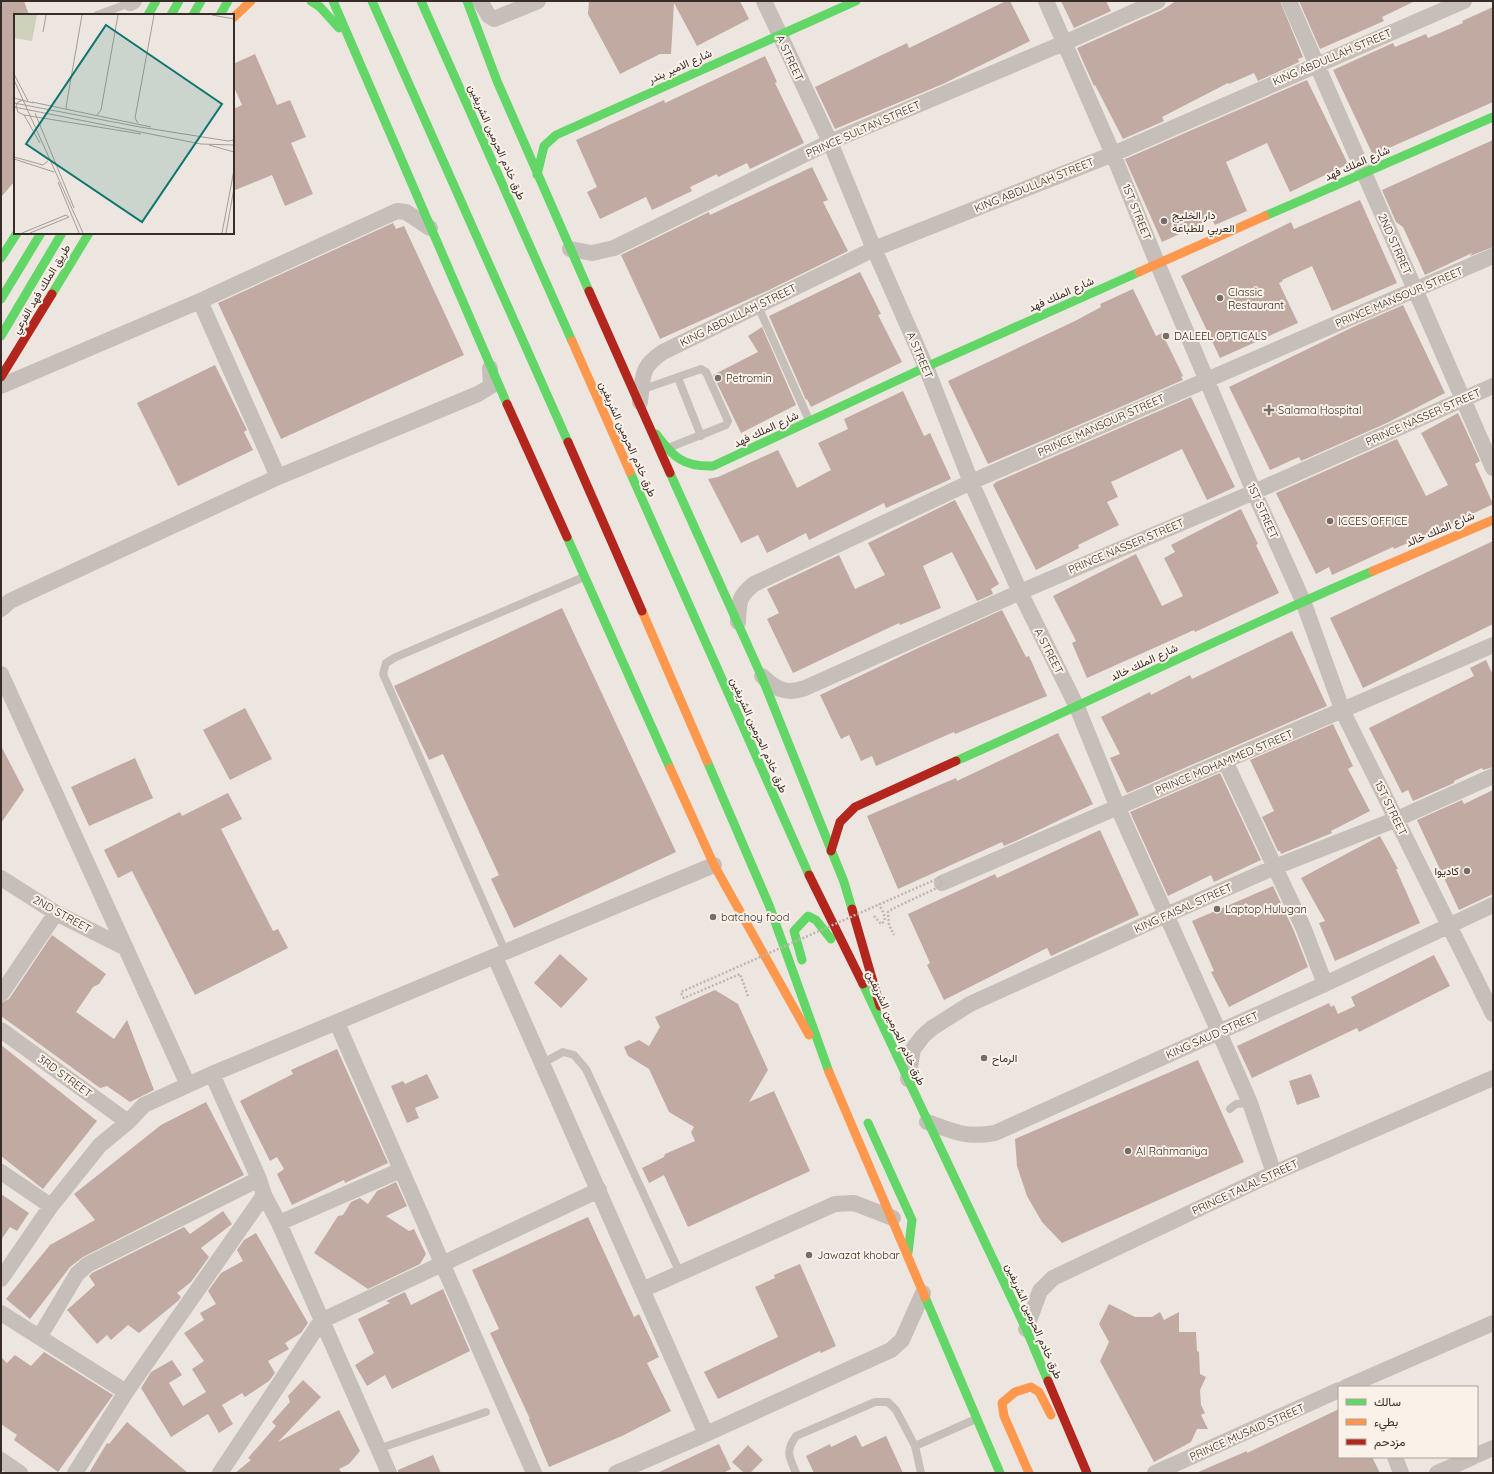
<svg xmlns="http://www.w3.org/2000/svg" width="1494" height="1474" viewBox="0 0 1494 1474" font-family="Quicksand,Vazirmatn,sans-serif">
<style>
.building{fill:#c0aaa2}
.lines{fill:none;stroke-linecap:round;stroke-linejoin:round}
.path{stroke:#beb7b2;stroke-width:2.5;stroke-dasharray:2 2;stroke-linecap:butt}
.lane{stroke:#c6bfb9;stroke-width:8}
.street{stroke:#c6bfb9;stroke-width:16}
.fast{stroke:#63d668;stroke-width:9}
.slow{stroke:#ff974d;stroke-width:9}
.jam{stroke:#b3261e;stroke-width:9}
.path-bridge{stroke:#beb7b2;stroke-width:2.5;stroke-dasharray:2 2;stroke-linecap:butt}
.poi-dot{fill:#776d68;stroke:#faf1e8;stroke-width:1.5}
.labels{text-anchor:middle;stroke-width:4;stroke-linejoin:round;paint-order:stroke}
.street-label{font-size:11px;fill:#372c28;stroke:#faf1e8}
.poi-label{font-size:11px;fill:#372c28;stroke:#faf1e8;text-anchor:start}
.inset-road{fill:none;stroke:#a49c96;stroke-width:1}
.view{fill:#0f766e;fill-opacity:0.15;stroke:#0f766e;stroke-width:2}
.inset-edge{fill:none;stroke:#372c28;stroke-width:2}
</style>
<rect width="100%" height="100%" fill="#ede6e0"/>
<path class="building" d="M1,1H24L29,15H15V181L1,197Z
M589,1H740L749,19L697,46L674,3L671,54H660L620,74L588,14Z
M1006,1H1010L1030,41L943,84L835,129L815,87L907,43L909,48Z
M1061,1H1106L1111,11L1074,28Z
M1176,1H1280L1303,57L1298,59L1299,62L1258,81L1254,73L1229,84L1228,83L1162,117L1164,121L1123,139L1095,85L1094,86L1077,48L1162,10Z
M1299,1H1415L1382,17L1384,21L1320,49Z
M1493,7V102L1373,155L1333,70L1393,43L1395,47L1426,34L1428,38L1463,23L1462,21Z
M255,54L277,105L290,100L306,137L291,143L313,194L285,206L272,175L233,191V109L242,105L233,85V64Z
M765,56L777,82L775,83L804,143L750,169L747,163L718,177L717,174L690,187L692,191L652,210L646,197L600,219L587,192L597,187L576,140L664,100L665,103Z
M1307,80L1348,164L1290,192L1267,143L1226,162L1247,211L1215,225L1212,219L1162,242L1125,159Z
M1493,140V247L1470,256L1472,253L1425,275L1403,227L1396,222L1382,190Z
M812,167L828,200L823,202L848,251L767,291L660,339L621,255L709,212L710,215Z
M1360,200L1397,283L1332,311L1312,266L1282,280L1283,281L1279,283L1298,323L1220,358L1181,276L1291,222L1294,229Z
M393,223L396,229L404,226L464,355L281,439L218,303Z
M860,272L881,314L878,315L902,362L811,407L807,399L806,400L769,316Z
M1133,289L1156,336L1162,333L1183,376L1181,377L1183,380L988,464L948,381L1075,321L1101,307L1100,304Z
M1403,305L1445,393L1389,422L1301,461L1299,457L1270,470L1229,387L1355,326Z
M762,327L796,405L741,433L713,375L758,352L748,336Z
M215,365L247,430L244,432L253,450L178,486L137,403Z
M903,391L924,436L930,433L951,479L886,508L884,503L809,540L806,533L767,553L758,535L741,543L708,479L718,477L778,450L797,488L831,470L818,443L848,429L844,419Z
M1191,397L1235,487L1207,500L1182,449L1111,482L1118,497L1107,502L1119,525L1078,545L1079,548L1036,570L993,485L996,482Z
M1458,413L1480,461L1475,464L1493,504L1447,526L1394,549L1393,547L1332,575L1329,567L1316,574L1276,493L1397,439L1426,496L1448,485L1421,433Z
M955,500L999,584L991,589L993,594L977,601L952,552L923,566L941,608L900,625L899,623L793,673L767,619L779,613L767,589L839,555L855,589L885,575L868,543Z
M1241,509L1258,544L1256,545L1279,593L1195,632L1194,630L1087,678L1072,643L1076,641L1053,596L1136,554L1162,606L1183,596L1164,558L1175,552L1171,545Z
M1493,541V624L1363,688L1330,618Z
M562,608L676,852L514,928L491,879L499,875L443,754L429,760L394,686Z
M1002,610L1026,657L1029,656L1047,696L955,734L954,732L876,766L872,756L861,761L849,735L841,739L820,695L916,649Z
M1292,631L1327,706L1127,793L1110,758L1120,754L1101,717L1150,692L1151,695L1190,675L1192,679Z
M1486,660L1493,675V767L1483,770L1482,768L1454,781V783L1413,801L1408,790L1402,793L1369,728L1474,676L1470,668Z
M245,708L272,759L230,780L203,730Z
M1333,724L1353,766L1348,769L1370,811L1331,831L1332,833L1281,854L1280,851H1278L1262,817L1274,811L1250,760Z
M1058,733L1093,804L1020,839L1004,846L1002,842L898,889L867,816L956,778L957,781Z
M1,746L24,790L1,823Z
M135,758L153,798L89,826L71,787Z
M1220,773L1261,860L1214,882L1211,875L1168,896L1130,812Z
M1493,790V894L1459,910L1417,820L1462,800L1464,804Z
M228,793L242,819L221,829L273,931L278,929L288,948L195,995L132,871L118,878L104,850L180,812L182,816Z
M1100,830L1139,915L1051,956L1047,948L944,1000L927,965L930,963L908,914L995,874L997,878Z
M1380,836L1398,869H1396L1420,923L1335,961L1319,923L1325,921L1301,878Z
M1273,886L1294,931L1308,967L1229,1007L1211,972L1214,971L1192,921Z
M52,935L106,974L99,984L93,987L76,1012L114,1039L127,1020L154,1090L130,1102L107,1086L100,1088L1,1016V1003L9,999Z
M560,954L588,979L561,1008L534,983Z
M1434,955L1450,986L1359,1032L1357,1028L1252,1078L1237,1046L1329,1003L1331,1007L1334,1005L1338,1014L1355,1006L1351,997Z
M715,990L738,1004L768,1070L749,1102L774,1091L810,1171L688,1227L664,1175L649,1183L642,1168L664,1157L665,1154L695,1141L691,1132L694,1127L669,1112L649,1069L628,1056L624,1047L639,1040L649,1046L660,1027L655,1017Z
M1,1045L97,1121L43,1189L1,1156Z
M337,1049L388,1163L345,1183L344,1180L292,1205L277,1174L284,1169L277,1157L270,1161L240,1101L293,1074L291,1070Z
M1198,1060L1244,1162L1062,1243L1042,1222L1027,1196L1017,1166L1015,1139Z
M427,1074L439,1098L415,1108L419,1118L407,1123L391,1086L403,1081L405,1084Z
M1311,1074L1320,1097L1297,1105L1289,1081Z
M206,1102L244,1175L83,1257L70,1267L30,1319L6,1299L50,1245L95,1220L74,1194L161,1125Z
M396,1182L407,1206L386,1216L409,1231L414,1229L426,1254L420,1264L368,1289L314,1253L338,1216L343,1215L351,1202L360,1198L368,1204L377,1191Z
M1,1194L29,1213L17,1231L10,1227L1,1240Z
M223,1211L232,1224L201,1248L209,1257L191,1282L177,1293L181,1297L178,1301L139,1333L128,1325L111,1340L107,1335L97,1344L67,1310L95,1285L89,1276L92,1273L184,1227L190,1234Z
M588,1217L634,1317L639,1314L659,1357L647,1363L671,1411L622,1436L549,1467L529,1419H530L490,1333L499,1329L472,1270Z
M256,1233L308,1323L301,1333L285,1343L289,1349L268,1361L275,1373L269,1381L245,1397L242,1393L222,1405L233,1424L219,1433L208,1414L171,1437L141,1388L151,1372L172,1360L182,1375L169,1383L183,1406L206,1392L192,1369L204,1361L184,1333L204,1320L200,1313L216,1304L208,1291L221,1273L243,1261L237,1250L244,1240Z
M800,1264L836,1346L821,1353L820,1351L718,1399L704,1372L778,1337L755,1287L775,1278L774,1275Z
M443,1289L470,1351L392,1389L385,1375L367,1386L355,1365L374,1353L358,1319L390,1303L386,1301L405,1292L411,1305Z
M1109,1304L1135,1317H1152L1160,1312L1164,1320L1179,1312V1332H1196L1197,1351L1199,1352L1200,1374L1206,1377L1200,1390L1201,1405L1205,1413L1201,1415L1208,1429H1197L1191,1442L1154,1462L1100,1361L1109,1342L1099,1324Z
M44,1352L113,1395L58,1472L14,1440L17,1435L1,1424V1357L7,1363L15,1355L31,1366Z
M303,1380L321,1397L278,1442L339,1410L360,1451L349,1464L339,1469L342,1473H235L251,1460L248,1458L276,1426L272,1422L290,1402L288,1396Z
M1339,1409V1457H1372L1380,1473H1196L1247,1451V1453Z
M127,1422L188,1473H89L107,1443L109,1444Z
M856,1435L862,1447L886,1436L903,1473H814L806,1456L830,1444L831,1447Z
M719,1444L731,1469L723,1473H657Z
M748,1445L763,1460L750,1473H744L732,1462Z
M433,1455L441,1473H398V1470Z"/>
<g class="lines">
<path class="path" d="M874,916L881,924C889,919 882,911 879,904"/>
<path class="lane" d="M97,15L130,3
M758,306L809,420
M678,378L701,436
M641,390L701,369L706,372L728,421L726,425L668,448
M506,953L383,674L386,663L396,657L584,577
M543,1063L563,1052L574,1055L586,1069L680,1273
M1230,1109L1236,1104L1250,1103
M378,1449L486,1412
M796,1473C789,1456 785,1452 796,1436L875,1402H888L896,1410L915,1446
M921,1473L915,1446L976,1419"/>
<path class="street" d="M130,1V3L134,1
M480,1L489,16L494,19L538,1
M764,1L830,142L874,249L926,367L971,482L1020,592L1077,707L1118,808L1219,1032L1250,1103L1274,1173
M1046,1L1113,154L1158,265L1254,492L1303,601L1343,712L1493,1014
M1289,1L1493,468
M570,249L592,253L614,248L830,142L1064,43L1158,1
M200,301L278,477
M1,386L200,301L397,211L406,212L430,228
M640,402C643,377 640,367 663,352L874,249L1113,154L1464,1
M1,609L10,601L278,477L478,394L491,386L490,368
M738,622C739,602 738,597 754,584L971,482L1493,256
M1,674L188,1085
M762,676C776,689 786,695 805,688L1020,592L1254,492L1493,386
M1225,761L1303,927L1325,984
M1,878L56,913L126,948
M942,883L1493,645
M495,957L706,1434
M1,994L56,913
M337,1023L534,1473
M1,1030L128,1122
M212,1074L259,1179L264,1195L279,1223L389,1473
M908,1079L913,1049L923,1036L932,1028L970,1004L1166,915L1275,867L1397,819L1493,776
M927,1122C955,1132 965,1138 995,1133L1325,984L1493,905
M1,1172L51,1206
M279,1223L401,1170
M1,1279L51,1206L100,1145L128,1122L144,1105L212,1074L714,865
M642,1290L835,1204L854,1203L893,1218
M1,1313L126,1392
M1026,1329L1040,1291L1053,1278L1274,1173L1493,1078
M40,1336L77,1274L87,1265L259,1179
M1346,1387L1493,1323
M1477,1455L1493,1448
M1395,1457L1401,1473
M1,1460L20,1473
M75,1473L126,1392L264,1195
M220,1473L321,1321L599,1190
M616,1473L706,1434L891,1350L902,1340L923,1293
M1155,1473L1339,1390
M1437,1473L1473,1457"/>
<path class="fast" d="M311,1L320,7L339,28
M333,1L507,404
M372,1L568,442
M421,1L572,341
M467,1L497,81L589,291
M148,15L156,1
M171,15L179,1
M193,15L201,1
M220,15L228,1
M537,175L544,146L556,135L856,1
M1265,216L1493,117
M1,258L17,233
M52,294L89,233
M1,299L41,233
M1,336L62,233
M656,434C673,457 683,467 713,466L926,367L1139,272
M630,472L809,875
M670,473L761,675L844,882L852,909
M567,537L670,768
M707,761L769,905L829,1072
M956,761C1096,699 1233,631 1373,571
M802,960L794,931L808,916L816,920L831,939
M863,984L1026,1329L1048,1381
M868,1123L912,1220L908,1253
M925,1297L1000,1473"/>
<path class="slow" d="M233,18L251,1
M1139,272L1265,216
M572,341L630,472
M1373,571L1493,520
M642,611L707,761
M670,768L714,865L809,1035
M829,1072L925,1297
M1029,1473L1004,1416L1002,1403L1015,1392L1031,1387L1039,1392L1051,1415"/>
<path class="jam" d="M589,291L670,473
M1,377L52,294
M507,404L567,537
M568,442L642,611
M831,851L840,822L855,807L956,761
M809,875L863,984
M852,909L880,1006
M1048,1381L1087,1473"/>
<path class="path-bridge" d="M748,996L740,974L684,998L682,996L681,992L939,878L942,883L939,887L892,909L888,912L889,925L894,935"/>
</g>
<g class="poi-dot">
<circle cx="1164" cy="221" r="4"/>
<circle cx="1220" cy="298" r="4"/>
<circle cx="1166" cy="336" r="4"/>
<circle cx="718" cy="378" r="4"/>
<path d="M1267 404h4v4h4v4h-4v4h-4v-4h-4v-4h4z"/>
<circle cx="1330" cy="521" r="4"/>
<circle cx="1467" cy="871" r="4"/>
<circle cx="1217" cy="909" r="4"/>
<circle cx="713" cy="917" r="4"/>
<circle cx="984" cy="1058" r="4"/>
<circle cx="1128" cy="1151" r="4"/>
<circle cx="809" cy="1255" r="4"/>
</g>
<g class="labels">
<g class="street-label">
<text transform="translate(1332 57) rotate(-23)" y="4">KING ABDULLAH STREET</text>
<text transform="translate(790 58) rotate(65)" y="4">A STREET</text>
<text transform="translate(680 66) rotate(-24)" y="4">شارع الامير بندر</text>
<text transform="translate(863 129) rotate(-24)" y="4">PRINCE SULTAN STREET</text>
<text transform="translate(497 142) rotate(66)" y="4">طرق خادم الحرمين الشريفين</text>
<text transform="translate(1357 163) rotate(-24)" y="4">شارع الملك فهد</text>
<text transform="translate(1034 185) rotate(-22)" y="4">KING ABDULLAH STREET</text>
<text transform="translate(1137 212) rotate(68)" y="4">1ST STREET</text>
<text transform="translate(1395 244) rotate(66)" y="4">2ND STRRET</text>
<text transform="translate(41 289) rotate(-59)" y="4">طريق الملك فهد الفرعي</text>
<text transform="translate(1061 294) rotate(-24)" y="4">شارع الملك فهد</text>
<text transform="translate(1399 297) rotate(-23)" y="4">PRINCE MANSOUR STREET</text>
<text transform="translate(738 315) rotate(-26)" y="4">KING ABDULLAH STREET</text>
<text transform="translate(920 355) rotate(67)" y="4">A STREET</text>
<text transform="translate(1423 417) rotate(-24)" y="4">PRINCE NASSER STREET</text>
<text transform="translate(1101 425) rotate(-24)" y="4">PRINCE MANSOUR STREET</text>
<text transform="translate(766 429) rotate(-25)" y="4">شارع الملك فهد</text>
<text transform="translate(628 439) rotate(66)" y="4">طرق خادم الحرمين الشريفين</text>
<text transform="translate(1263 511) rotate(66)" y="4">1ST STREET</text>
<text transform="translate(1440 529) rotate(-23)" y="4">شارع الملك خالد</text>
<text transform="translate(1126 546) rotate(-23)" y="4">PRINCE NASSER STREET</text>
<text transform="translate(1049 651) rotate(63)" y="4">A STREET</text>
<text transform="translate(1144 662) rotate(-25)" y="4">شارع الملك خالد</text>
<text transform="translate(759 735) rotate(66)" y="4">طرق خادم الحرمين الشريفين</text>
<text transform="translate(1224 762) rotate(-23)" y="4">PRINCE MOHAMMED STREET</text>
<text transform="translate(1391 808) rotate(64)" y="4">1ST STREET</text>
<text transform="translate(1183 908) rotate(-24)" y="4">KING FAISAL STREET</text>
<text transform="translate(62 914) rotate(29)" y="4">2ND STREET</text>
<text transform="translate(896 1028) rotate(65)" y="4">طرق خادم الحرمين الشريفين</text>
<text transform="translate(1212 1035) rotate(-24)" y="4">KING SAUD STREET</text>
<text transform="translate(65 1076) rotate(36)" y="4">3RD STREET</text>
<text transform="translate(1245 1187) rotate(-25)" y="4">PRINCE TALAL STREET</text>
<text transform="translate(1034 1321) rotate(66)" y="4">طرق خادم الحرمين الشريفين</text>
<text transform="translate(1247 1432) rotate(-24)" y="4">PRINCE MUSAID STREET</text>
</g>
<g class="poi-label">
<text x="1172" y="219">دار الخليج<tspan x="1172" dy="13">العربي للطباعة</tspan></text>
<text x="1228" y="296">Classic<tspan x="1228" dy="13">Restaurant</tspan></text>
<text x="1174" y="340">DALEEL OPTICALS</text>
<text x="726" y="382">Petromin</text>
<text x="1278" y="414">Salama Hospital</text>
<text x="1338" y="525">ICCES OFFICE</text>
<text x="1459" y="875" text-anchor="end">كاديوا</text>
<text x="1225" y="913">Laptop Hulugan</text>
<text x="721" y="921">batchoy food</text>
<text x="992" y="1062">الرماح</text>
<text x="1136" y="1155">Al Rahmaniya</text>
<text x="817" y="1259">Jawazat khobar</text>
</g>
</g>
<g transform="translate(14 14)">
<rect width="220" height="220" fill="#ede6e0"/>
<path d="M0,1H23L18,27L0,24Z" fill="#cfd2ba"/>
<path class="inset-road" d="M198,1L220,5M29,18L32,1M0,60L14,87M0,66L69,219M0,84L19,89M9,86L4,88L2,92L4,98L10,101L127,120M18,88L137,113M0,89L126,113L214,127L220,126M0,93L187,130L220,131M54,96L52,93L68,1M21,99L60,194M10,101L26,129M83,101L87,96L104,1M124,109L121,104L140,1M195,131L220,138M0,143L29,151L34,147M0,145L40,158M44,168L65,219M8,219L52,201L55,203L16,219M208,219L220,156M212,219L220,174"/>
<path class="view" d="M92,11L208,90L128,208L12,130Z"/>
<rect width="220" height="220" class="inset-edge"/>
</g>
<rect width="1494" height="1474" fill="none" stroke="#372c28" stroke-width="4"/>
<rect x="1338" y="1386" width="140" height="72" fill="#faf1e8" stroke="#aca29b"/>
<rect x="1346" y="1399" width="20" height="6" fill="#63d668" stroke="#aca29b"/>
<text x="1374" y="1406" font-size="12" fill="#372c28">سالك</text>
<rect x="1346" y="1419" width="20" height="6" fill="#ff974d" stroke="#aca29b"/>
<text x="1374" y="1426" font-size="12" fill="#372c28">بطيء</text>
<rect x="1346" y="1439" width="20" height="6" fill="#b3261e" stroke="#aca29b"/>
<text x="1374" y="1446" font-size="12" fill="#372c28">مزدحم</text>
</svg>
